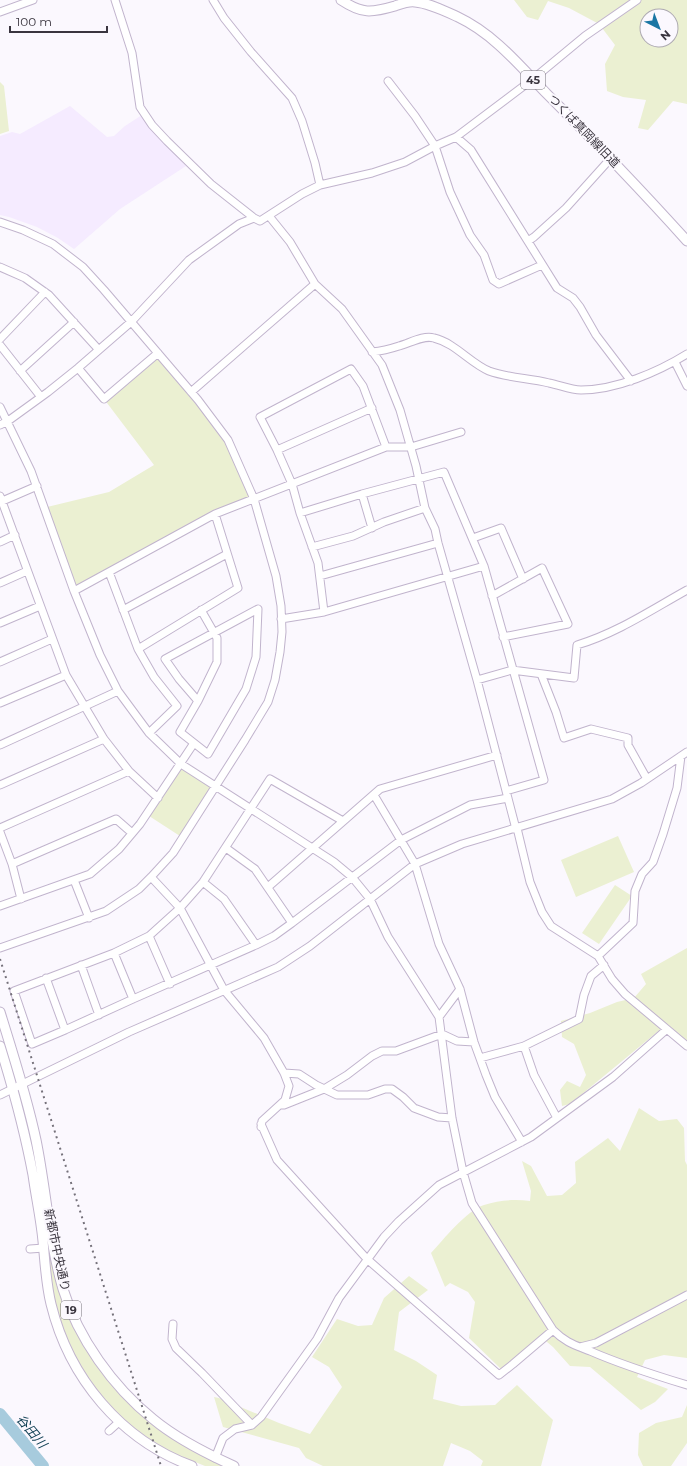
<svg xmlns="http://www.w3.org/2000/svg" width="687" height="1466" viewBox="0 0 687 1466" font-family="Montserrat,'Noto Sans JP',sans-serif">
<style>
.built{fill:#f5ebff}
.green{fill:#ebf0d2;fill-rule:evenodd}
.water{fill:#a7cbdd;stroke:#869eae}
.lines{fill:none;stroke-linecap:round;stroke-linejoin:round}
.river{stroke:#a7cbdd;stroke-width:12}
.minor-casing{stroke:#c1b4cd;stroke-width:9}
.major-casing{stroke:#c1b4cd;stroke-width:11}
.minor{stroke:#fff;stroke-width:7}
.major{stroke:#fff;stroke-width:9}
.rail{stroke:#75717a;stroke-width:2;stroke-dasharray:2 4;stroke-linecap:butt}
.labels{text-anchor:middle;stroke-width:4;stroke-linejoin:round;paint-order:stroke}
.shield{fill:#fbf8fe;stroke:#747078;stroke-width:1}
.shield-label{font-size:11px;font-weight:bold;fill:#3a353f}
.street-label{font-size:12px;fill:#3a353f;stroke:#fbf8fe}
.water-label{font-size:13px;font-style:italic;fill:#134256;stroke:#fbf8fe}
</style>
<rect width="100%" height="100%" fill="#fbf8fe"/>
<path class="built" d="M70,106L107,137L114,136L125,126L142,115L156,135L186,166L120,209L74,249L58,238L37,227L9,217L0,215V136L12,132L20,134Z"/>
<path class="green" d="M514,0H687V104L673,101L648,130L638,128L646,100L623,97L607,91L605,64L615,45L599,24L569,8L548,1L538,20L527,17ZM647,16H671V40H647Z
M0,82L4,86L9,131L0,134Z
M158,353L228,440L254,499L215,514L74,591L43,508L109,492L154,465L104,399Z
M181,764L216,786L183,838L146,814Z
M618,836L634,872L576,897L561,860Z
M615,885L632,896L599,944L582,933Z
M687,948V1041L667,1024L570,1104L562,1106L560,1090L567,1081L580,1087L586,1075L574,1044L562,1037L561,1021L590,1013L617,1002L634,998L646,984L641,974Z
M639,1108L659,1121L677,1119L684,1128L685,1161L687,1165V1358L664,1355L645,1360L637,1377L668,1389L655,1402L641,1410L590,1367L570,1366L553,1347L541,1337L501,1369L469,1338L475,1302L468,1292L450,1283L445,1287L431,1253C444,1239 466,1211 484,1205C499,1200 515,1199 530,1201L531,1191L522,1161L531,1166L547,1196L562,1195L576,1183L575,1162L608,1138L620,1151Z
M32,1138L35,1148L52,1260L91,1357L102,1373L121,1396L151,1423L226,1466H205L168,1451L146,1438L121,1419L89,1383L68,1344L54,1302Z
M409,1276L428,1290L399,1312L394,1350L416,1361L437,1375L433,1399L461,1406L495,1405L517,1385L553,1420L541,1466H481L483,1461L470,1451L451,1443L443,1466H323L306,1458L299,1448L223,1427L214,1397L219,1398L279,1423L310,1434L342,1387L329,1367L312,1357L337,1319L358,1326L372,1325L384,1298Z
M687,1405V1443L671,1466H643L638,1455L639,1433L656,1423L682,1417Z"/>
<path class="water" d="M15,1430L47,1466H40L11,1432Z"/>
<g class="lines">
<path class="river" d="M0,1414L43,1466"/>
<defs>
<path id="minor" d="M115,0L132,53L140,107L152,125L167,141L211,184L254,218
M213,0L224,18L251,52L292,98L302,121L315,163L320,185
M0,12L33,0
M388,81L415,116L435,146L450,192L470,235L484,255L493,280L499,284L542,265
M456,137L471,150L557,288L573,298L580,307L596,335L631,381
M269,216L290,242L315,284L342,309L382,365L400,410L416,466L425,508L435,529L438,543L477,680L516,829
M0,222L23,230L53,244L83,267L104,290L198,400L228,440L254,499L276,576L281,606L282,632L280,652L275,680L268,702L245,740L173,853L151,877L139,889L106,911L0,948
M528,241L534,237L566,208L611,158
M0,267L25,278L49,295L99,350
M0,339L45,292
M0,345L41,397
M372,352C382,351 390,349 399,346C410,343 423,335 434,338C455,343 470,363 489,371C508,378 529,378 549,383C560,385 570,390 581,390C616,390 658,372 687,354
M675,362L687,386
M78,368L104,399L158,353
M20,371L74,322
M191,392L315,284
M0,407L31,471L74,591L100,655L118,691L149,733L181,764L334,862L352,877L370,899L388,937L439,1017L452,1118L463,1172L472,1203L553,1330
M0,425L8,421L48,392L78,368L131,322L189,260L239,224L254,218L260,221L302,194L320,185L372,173L405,162L435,146L456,137L533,79L585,36L637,0
M277,450L372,408
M362,494L372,528
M0,496L66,675L104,739L129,771L158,798
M0,502L37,486
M300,513L362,494L444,472L484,566L544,780L506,791
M473,538L501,528L523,579
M0,542L15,535
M312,547L353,536L384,522L425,508
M109,572L138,649L154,677L177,706L149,733
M320,576L438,543
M0,583L27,571
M74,591L215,514L386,447H411L461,432
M492,596L542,568L568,624L503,637
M258,609L256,657L246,689L208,754L180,732L198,701L179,679L165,659Z
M123,610L227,554
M324,612L318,563L300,513L292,484L277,450L260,417L351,369L363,386L386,447
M281,619L324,612L484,566
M0,623L40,606
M138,649L238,588L215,514
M0,662L52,639
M541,674L556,712L564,738L591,729L628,738V745L647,779
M477,680L512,670L574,678L577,645C617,633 651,610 687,590
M198,701L217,662V638L201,610
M0,703L66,675
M0,745L118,691
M0,785L104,739
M374,795L415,864L439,944L460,989L474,1042L486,1075L495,1097L522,1142
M0,828L129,771
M517,828L530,882L542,912L551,926L598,956L612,979L625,994L687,1046
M0,832L12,864L21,899
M12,864L116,819L132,833
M151,877L180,908L224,990L264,1038L284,1073L289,1086L285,1100L262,1121L261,1127
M74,880L89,918
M203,882L224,899L256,945
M268,887L380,789L497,755
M0,906L90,874L119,849L140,824L194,743
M292,923L401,840L470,805L508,798
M149,936L170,984
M114,953L133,999L256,945L274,936L292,923L255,869L226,848
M598,956L633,923L635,891L642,874L653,862L663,834L677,788L681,756
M81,965L99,1015
M46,978L65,1030L32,1044L14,991L114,953L149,936L180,908L203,882L270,779L343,821
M439,1017L460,989
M65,1030L133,999
M524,1046L534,1075L557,1118
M480,1058L524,1046L579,1019L584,995L591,976L604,965
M284,1073L299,1074L316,1085L337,1095H368L385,1089H392L403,1097L414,1108L438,1117L452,1118
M0,1095L129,1032L278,967L310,946L415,864L462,844L612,799L641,783L687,752
M280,1105H284L324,1089L347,1075L372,1056L382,1051H396L442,1034L457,1041L474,1042
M261,1124L277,1160L367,1259L499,1375L513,1364L553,1330C566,1343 575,1345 590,1351C622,1365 654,1375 687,1385
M30,1249L44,1248
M173,1324L172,1339L176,1348L202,1373L252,1425
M580,1347L596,1343L687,1295
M109,1431L119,1422
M215,1458L223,1438L235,1429L252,1425L261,1417L317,1339L339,1298L384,1237L399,1221L439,1185L531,1137L613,1077L666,1030"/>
<path id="major" d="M341,0C362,14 371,13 395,6C401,4 408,1 415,2C429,3 445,11 458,17C494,34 520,66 547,94C595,142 642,191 687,241
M0,1012C13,1054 27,1097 36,1140C46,1189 49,1241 63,1289C78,1338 113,1387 153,1419C177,1439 205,1453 234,1466
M0,1046C13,1088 25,1132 33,1175C36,1197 41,1219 43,1241C45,1262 46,1284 51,1304C69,1378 121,1440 192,1466"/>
</defs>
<use href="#minor" class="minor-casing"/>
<use href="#major" class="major-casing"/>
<use href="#minor" class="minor"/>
<use href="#major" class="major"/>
<path class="rail" d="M0,959L161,1466"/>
</g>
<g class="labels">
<g class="shield">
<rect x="521" y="71" width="24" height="18" rx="3"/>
<rect x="61" y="1301" width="20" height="18" rx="3"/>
</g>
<g class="shield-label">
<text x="533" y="84">45</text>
<text x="71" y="1314">19</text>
</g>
<g class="street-label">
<text transform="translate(584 131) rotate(46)" y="4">つくば真岡線旧道</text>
<text transform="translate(57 1250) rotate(78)" y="4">新都市中央通り</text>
</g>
<g class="water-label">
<text transform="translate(32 1431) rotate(50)" y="5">谷田川</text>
</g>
</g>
<g transform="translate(659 28) rotate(138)"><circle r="19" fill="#fbf8fe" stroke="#aeaab2"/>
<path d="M0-3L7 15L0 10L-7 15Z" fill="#1a76a4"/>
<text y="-6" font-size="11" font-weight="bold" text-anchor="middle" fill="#3a353f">N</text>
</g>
<path d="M10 26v6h97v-6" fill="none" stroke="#3a353f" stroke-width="2"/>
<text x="16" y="26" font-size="12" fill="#3a353f" stroke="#fbf8fe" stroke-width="3" paint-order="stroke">100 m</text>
</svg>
